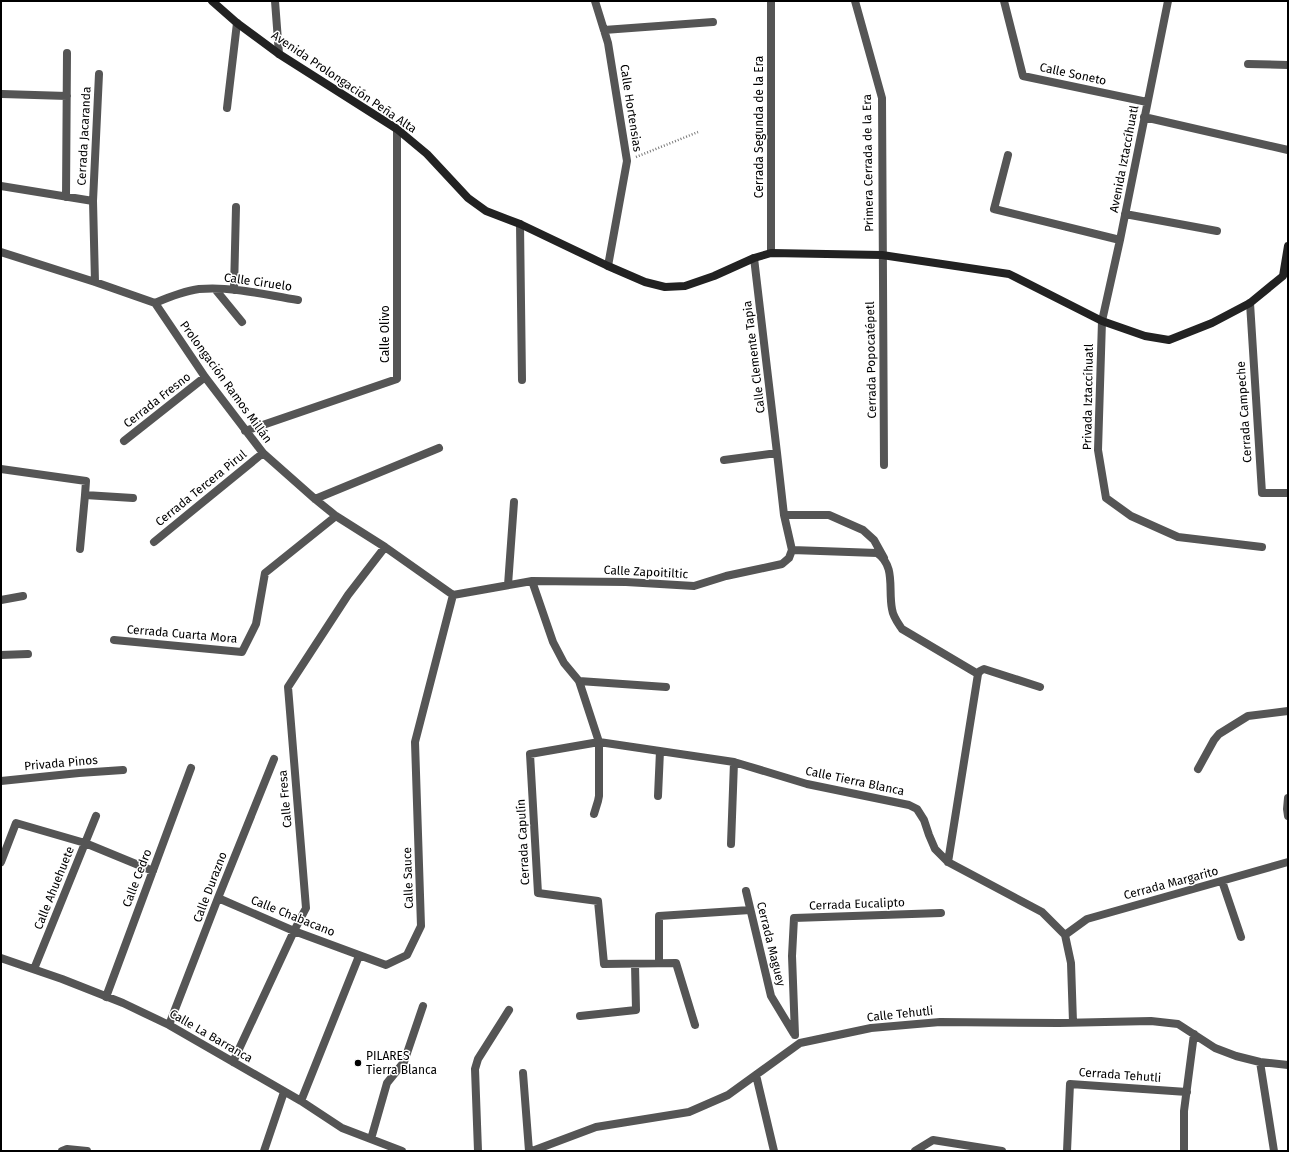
<svg xmlns="http://www.w3.org/2000/svg" width="1289" height="1152" viewBox="0 0 1289 1152" font-family="'Fira Sans',sans-serif">
<style>
.lines{fill:none;stroke-linecap:round;stroke-linejoin:round}
.path{stroke:#777;stroke-width:2.5;stroke-dasharray:1 2;stroke-linecap:butt}
.street{stroke:#555;stroke-width:8}
.secondary{stroke:#222;stroke-width:8}
.poi-dot{fill:#000;stroke:#fff;stroke-width:1.5}
.labels{text-anchor:middle;stroke-width:3;stroke-linejoin:round;paint-order:stroke}
.street-label{font-size:12px;fill:#000;stroke:#fff}
.poi-label{font-size:12px;fill:#000;stroke:#fff;text-anchor:start}
</style>
<rect width="100%" height="100%" fill="#fff"/>
<g class="lines">
<path class="path" d="M636,157L698,132"/>
<path class="street" d="M275,1L279,54
M595,1L608,43L627,161L608,266
M855,1L882,98L884,465
M1004,1L1023,76L1147,102
M1168,1L1120,240L1102,321L1098,450L1106,498L1131,516L1178,537L1262,547
M604,30L713,22
M1248,64L1288,65
M2,94L67,96
M227,108L237,23
M1144,117L1288,150
M1008,155L994,209L1120,240
M1,186L93,201
M66,197L67,53
M1125,214L1217,231
M520,224L522,380
M1,252L95,282L155,303L205,377L263,453L315,499L336,516L385,547L453,595
M771,253V1
M754,258L777,453L784,515H829L863,530L874,540L884,558
M95,282L93,201L99,74
M215,289L242,322
M234,290L236,207
M155,303C169,297 184,291 199,289C232,286 266,295 298,300
M1250,303L1262,493H1288
M245,431L397,379V129
M124,441L205,377
M724,460L777,453
M1,469L86,481L85,495
M315,499L439,448
M154,542L263,453
M80,549L85,495L133,498
M792,550L877,553C896,566 888,589 892,609C893,617 898,623 902,629L978,674
M532,581L553,642L564,663L579,681L599,742V796L598,801L594,814
M508,585L514,502
M453,595L532,581L626,582L694,586L726,576L782,564L789,558L792,550L784,515
M1,600L23,596
M114,640L242,652L256,624L265,573L336,516
M1,655L28,654
M579,681L666,687
M1198,769L1214,740L1219,734L1248,716L1288,711
M1,781L79,773L123,770
M658,796L660,751
M1288,798L1287,809L1288,816
M731,844L734,762
M1,862L16,823L85,843L153,871
M948,862L978,674L980,671L984,669L1040,687
M1222,881L1241,937
M746,891L771,996L794,1034
M218,898L294,931L386,965L407,955L421,926L415,742L453,595
M1065,935L1087,919L1288,862
M1,958L62,979L123,1003L169,1025L301,1101L342,1128L402,1151
M659,963V916L750,910
M34,969L96,816
M106,997L191,768
M580,1016L636,1010L635,964
M169,1025L218,898L274,759
M695,1025L676,963L604,964L598,901L538,893L530,754L599,742L734,762L807,784L909,805L917,809L924,820L929,835L935,849L948,862L1042,912L1065,935L1071,963L1073,1022
M795,1035L792,956L794,918L941,913
M233,1062L294,931L306,908L288,687L348,595L385,547
M1260,1062L1274,1151
M523,1073L529,1151
M756,1075L774,1151
M301,1101L359,956
M371,1139L387,1083L404,1062L423,1006
M62,1151L67,1149L87,1151
M264,1151L284,1092
M478,1151L475,1069L478,1059L509,1010
M532,1151L596,1127L689,1112L728,1095L800,1043L871,1028L940,1022L1059,1023L1151,1021L1178,1024L1215,1048L1236,1056L1260,1062L1288,1065
M915,1151L933,1140L1002,1151
M1067,1151L1070,1084L1187,1092
M1184,1151V1111L1194,1034"/>
<path class="secondary" d="M212,1L237,23L279,54L397,129L427,154L468,198L486,211L520,224L608,266L645,282L665,287L685,286L714,276L754,258L771,253L882,255L1009,274L1102,321L1145,336L1169,340L1212,323L1250,303L1283,276L1288,246"/>
</g>
<circle class="poi-dot" cx="358" cy="1063" r="4"/>
<g class="labels">
<g class="street-label">
<text transform="translate(1073 74) rotate(12)" y="4">Calle Soneto</text>
<text transform="translate(344 82) rotate(34)" y="4">Avenida Prolongación Peña Alta</text>
<text transform="translate(631 108) rotate(81)" y="4">Calle Hortensias</text>
<text transform="translate(759 127) rotate(-90)" y="4">Cerrada Segunda de la Era</text>
<text transform="translate(84 136) rotate(-87)" y="4">Cerrada Jacaranda</text>
<text transform="translate(1124 159) rotate(-79)" y="4">Avenida Iztaccíhuatl</text>
<text transform="translate(868 163) rotate(-91)" y="4">Primera Cerrada de la Era</text>
<text transform="translate(258 282) rotate(8)" y="4">Calle Ciruelo</text>
<text transform="translate(385 334) rotate(-90)" y="4">Calle Olivo</text>
<text transform="translate(754 357) rotate(-97)" y="4">Calle Clemente Tapia</text>
<text transform="translate(871 360) rotate(-91)" y="4">Cerrada Popocatépetl</text>
<text transform="translate(226 382) rotate(54)" y="4">Prolongación Ramos Millán</text>
<text transform="translate(1088 397) rotate(-89)" y="4">Privada Iztaccíhuatl</text>
<text transform="translate(157 400) rotate(-38)" y="4">Cerrada Fresno</text>
<text transform="translate(1244 412) rotate(-94)" y="4">Cerrada Campeche</text>
<text transform="translate(201 488) rotate(-39)" y="4">Cerrada Tercera Pirul</text>
<text transform="translate(646 572) rotate(3)" y="4">Calle Zapoitiltic</text>
<text transform="translate(182 634) rotate(5)" y="4">Cerrada Cuarta Mora</text>
<text transform="translate(61 763) rotate(-5)" y="4">Privada Pinos</text>
<text transform="translate(855 781) rotate(12)" y="4">Calle Tierra Blanca</text>
<text transform="translate(285 799) rotate(-95)" y="4">Calle Fresa</text>
<text transform="translate(523 842) rotate(-93)" y="4">Cerrada Capulín</text>
<text transform="translate(137 878) rotate(-69)" y="4">Calle Cedro</text>
<text transform="translate(408 878) rotate(-92)" y="4">Calle Sauce</text>
<text transform="translate(1171 883) rotate(-15)" y="4">Cerrada Margarito</text>
<text transform="translate(210 887) rotate(-69)" y="4">Calle Durazno</text>
<text transform="translate(54 888) rotate(-68)" y="4">Calle Ahuehuete</text>
<text transform="translate(857 904) rotate(-2)" y="4">Cerrada Eucalipto</text>
<text transform="translate(293 916) rotate(22)" y="4">Calle Chabacano</text>
<text transform="translate(771 944) rotate(76)" y="4">Cerrada Maguey</text>
<text transform="translate(900 1014) rotate(-6)" y="4">Calle Tehutli</text>
<text transform="translate(211 1036) rotate(30)" y="4">Calle La Barranca</text>
<text transform="translate(1120 1075) rotate(4)" y="4">Cerrada Tehutli</text>
</g>
<g class="poi-label">
<text x="366" y="1060">PILARES<tspan x="366" dy="14">Tierra Blanca</tspan></text>
</g>
</g>
<rect width="1289" height="1152" fill="none" stroke="#000000" stroke-width="4"/>
</svg>
